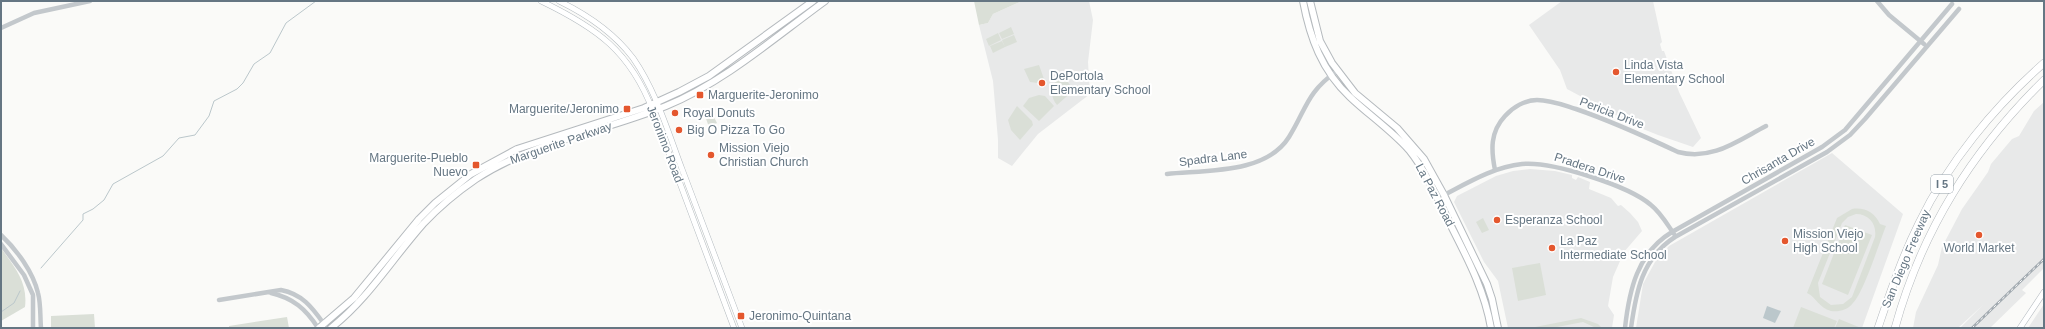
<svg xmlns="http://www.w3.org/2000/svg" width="2045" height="329" viewBox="0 0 2045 329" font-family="Arial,sans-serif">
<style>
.built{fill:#e8e9e9}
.green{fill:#dadfd7;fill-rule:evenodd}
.water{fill:#bbc7cb}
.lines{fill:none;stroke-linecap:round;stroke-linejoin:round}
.stream{stroke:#bbc7cb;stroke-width:1}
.secondary-casing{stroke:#b3babf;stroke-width:6}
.primary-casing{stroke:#b5babe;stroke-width:8}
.motorway-casing{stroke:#b4b9bd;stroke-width:8}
.tertiary{stroke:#c3c8cc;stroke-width:4.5}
.secondary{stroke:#fff;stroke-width:5}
.primary{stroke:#fff;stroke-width:6}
.motorway{stroke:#fff;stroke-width:7}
.rail-casing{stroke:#a2aab0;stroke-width:2.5}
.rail{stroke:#fff;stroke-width:1;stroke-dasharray:3;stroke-linecap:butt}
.poi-dot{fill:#e4572e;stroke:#fff;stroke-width:1.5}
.labels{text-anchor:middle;stroke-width:4;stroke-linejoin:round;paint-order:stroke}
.shield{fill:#fff;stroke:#939fa8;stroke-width:1}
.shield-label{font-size:11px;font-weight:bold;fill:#657683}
.poi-label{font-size:12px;fill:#657683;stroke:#fff;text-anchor:start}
.street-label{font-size:12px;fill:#657683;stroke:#fff}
</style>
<rect width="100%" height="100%" fill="#fafaf8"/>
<path class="built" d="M1022,1H1089L1093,20L1088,62L1090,94L1038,134L1012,166L998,158V140L993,81L979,25L988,23L993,14Z
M1562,1H1653L1662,42L1660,44L1662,51H1664L1679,92L1701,138L1693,147L1658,135L1638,127L1567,89L1560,70L1529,25Z
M2044,102V268L2022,290L2026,293L1990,328H1960L1983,305L1958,328H1913L1916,312L1938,265L1942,247L1962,209L1988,172L1991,164L2012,139L2019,136L2034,111Z
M1832,153L1903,214L1862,328H1636L1643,284L1655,262L1669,246Z
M1530,169L1555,171L1572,175V178L1576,180L1578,177L1590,182L1589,189L1611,198L1618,206L1621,205L1630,213L1638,222L1642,231L1624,252L1613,277L1608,306L1614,315L1612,328H1508L1498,281L1484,262L1454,202L1457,196L1496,176L1513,171Z
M2044,304V328H2028Z"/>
<path class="green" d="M974,1H1022L993,14L988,23L979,25Z
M1011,27L1014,34L1002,39L999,33Z
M998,33L1001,40L989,46L986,39Z
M1014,35L1017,42L1005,47L1002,40Z
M1002,41L1005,47L993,53L990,46Z
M1039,65L1044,79L1038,83L1030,82L1024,69Z
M1063,76L1074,90L1057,105C1048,95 1052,81 1063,76Z
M1039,95L1045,96L1054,106L1039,121L1023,106L1029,98Z
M1017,106L1032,121L1033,125L1020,140L1011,130L1008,120Z
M712,113L717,123L709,127L705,116Z
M1852,209C1865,207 1875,213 1880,224L1886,226C1879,243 1864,292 1853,303C1848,310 1839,312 1831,311C1819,308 1816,297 1807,293L1837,218ZM1856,214C1869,214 1877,224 1875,237L1852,297L1843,304L1831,305L1820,297L1818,283L1842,223L1848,217Z
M1483,218L1489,230L1482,233L1476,222Z
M1845,225L1872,235L1848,295L1822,284Z
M1,248C15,268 28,282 25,307L1,321Z
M1540,263L1546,295L1518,301L1512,268Z
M1801,307L1837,321L1834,328H1793Z
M94,314L95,328H51V316Z
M287,317L289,328H229V326Z
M1581,318L1598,324L1602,328H1596L1583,322L1552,328H1530Z
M1839,319L1861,328H1835Z"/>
<path class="water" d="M1767,306L1781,311L1775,323L1763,318Z"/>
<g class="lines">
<path class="stream" d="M41,268L83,220V214L93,209L104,200L113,184L163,156L179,138L195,135L209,116L214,101L237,89L243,83L254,64L270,53L286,23L316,1
M1,312L14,303L20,291"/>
<defs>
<path id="secondary" d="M541,1C597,28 630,51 653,111L734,328
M559,1C588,15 614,33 633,58C656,91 668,132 682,169C702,222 722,275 742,328
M2020,328L2044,292"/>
<path id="primary" d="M1303,1C1310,38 1322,71 1350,97C1369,115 1391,130 1409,150C1425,170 1435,193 1446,216C1464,252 1484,287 1491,328
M1310,1L1320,41L1332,63L1355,93L1397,128L1424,159L1444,195L1487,284L1492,299L1498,328
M319,328L354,298L419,219L435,203L471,174L517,149L644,108L679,92L709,76L813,1
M331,328C368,299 392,259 423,224C439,207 457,192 476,179C534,141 603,132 666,106C724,82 774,38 825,1"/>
<path id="motorway" d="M1878,328C1890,293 1902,257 1919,223C1948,163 1994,107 2044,63
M1895,328C1922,230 1972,151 2044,80"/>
</defs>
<use href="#secondary" class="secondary-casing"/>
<use href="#primary" class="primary-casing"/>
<use href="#motorway" class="motorway-casing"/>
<path class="tertiary" d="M1877,1L1889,15L1924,44
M1,28L34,13L90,1
M1495,170C1491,150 1490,132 1505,116C1513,107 1525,100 1537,100C1551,100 1563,105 1576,109C1611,121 1644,136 1678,152C1712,161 1737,141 1766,126
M1167,174C1206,170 1266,174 1289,137C1307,108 1306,93 1337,71
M1438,198C1464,185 1492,167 1522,164C1552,161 1629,186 1651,205C1661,213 1667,224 1674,234
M1,235C17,250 33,272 38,293C41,304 40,317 41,328
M1,244L24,275L33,295V328
M271,293C293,298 306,309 318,328
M219,300L281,290C302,294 312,307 324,324
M1625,328C1629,291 1637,253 1672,232L1822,147L1845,130L1952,4
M1631,328C1636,292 1642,258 1675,237L1827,152L1850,135L1865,119L1959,9"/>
<use href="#secondary" class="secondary"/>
<use href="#primary" class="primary"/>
<use href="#motorway" class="motorway"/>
<defs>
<path id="rail" d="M1972,328L2044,259"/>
</defs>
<use href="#rail" class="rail-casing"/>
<use href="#rail" class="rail"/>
</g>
<g class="poi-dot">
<circle cx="1616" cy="72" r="4"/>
<circle cx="1042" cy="83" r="4"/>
<rect x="696" y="91" width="8" height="8" rx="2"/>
<rect x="623" y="105" width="8" height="8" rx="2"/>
<circle cx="675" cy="113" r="4"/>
<circle cx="679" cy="130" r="4"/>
<circle cx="711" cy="155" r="4"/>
<rect x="472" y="161" width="8" height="8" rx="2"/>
<circle cx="1497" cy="220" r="4"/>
<circle cx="1979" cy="235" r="4"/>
<circle cx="1785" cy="241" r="4"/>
<circle cx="1552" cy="248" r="4"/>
<rect x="737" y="312" width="8" height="8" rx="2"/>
</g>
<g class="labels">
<rect class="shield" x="1931" y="175" width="22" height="18" rx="3"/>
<g class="shield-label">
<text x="1942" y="188">I 5</text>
</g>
<g class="poi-label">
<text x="1624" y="69">Linda Vista<tspan x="1624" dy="14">Elementary School</tspan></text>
<text x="1050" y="80">DePortola<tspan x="1050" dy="14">Elementary School</tspan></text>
<text x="708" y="99">Marguerite-Jeronimo</text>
<text x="619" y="113" text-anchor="end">Marguerite/Jeronimo</text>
<text x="683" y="117">Royal Donuts</text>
<text x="687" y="134">Big O Pizza To Go</text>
<text x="719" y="152">Mission Viejo<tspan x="719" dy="14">Christian Church</tspan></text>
<text x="468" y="162" text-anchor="end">Marguerite-Pueblo<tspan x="468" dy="14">Nuevo</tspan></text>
<text x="1505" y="224">Esperanza School</text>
<text x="1793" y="238">Mission Viejo<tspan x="1793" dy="14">High School</tspan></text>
<text x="1560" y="245">La Paz<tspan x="1560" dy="14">Intermediate School</tspan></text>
<text x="1979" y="252" text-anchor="middle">World Market</text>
<text x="749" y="320">Jeronimo-Quintana</text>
</g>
<g class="street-label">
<text transform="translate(1612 113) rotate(21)" y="4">Pericia Drive</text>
<text transform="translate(561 143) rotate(-19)" y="4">Marguerite Parkway</text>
<text transform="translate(665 144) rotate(69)" y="4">Jeronimo Road</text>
<text transform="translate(1213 158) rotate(-7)" y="4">Spadra Lane</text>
<text transform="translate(1778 161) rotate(-30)" y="4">Chrisanta Drive</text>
<text transform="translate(1590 168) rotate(18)" y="4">Pradera Drive</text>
<text transform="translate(1435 195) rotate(62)" y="4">La Paz Road</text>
<text transform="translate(1906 259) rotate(-67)" y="4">San Diego Freeway</text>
</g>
</g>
<rect width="2045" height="329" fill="none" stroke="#657683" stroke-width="4"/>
</svg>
